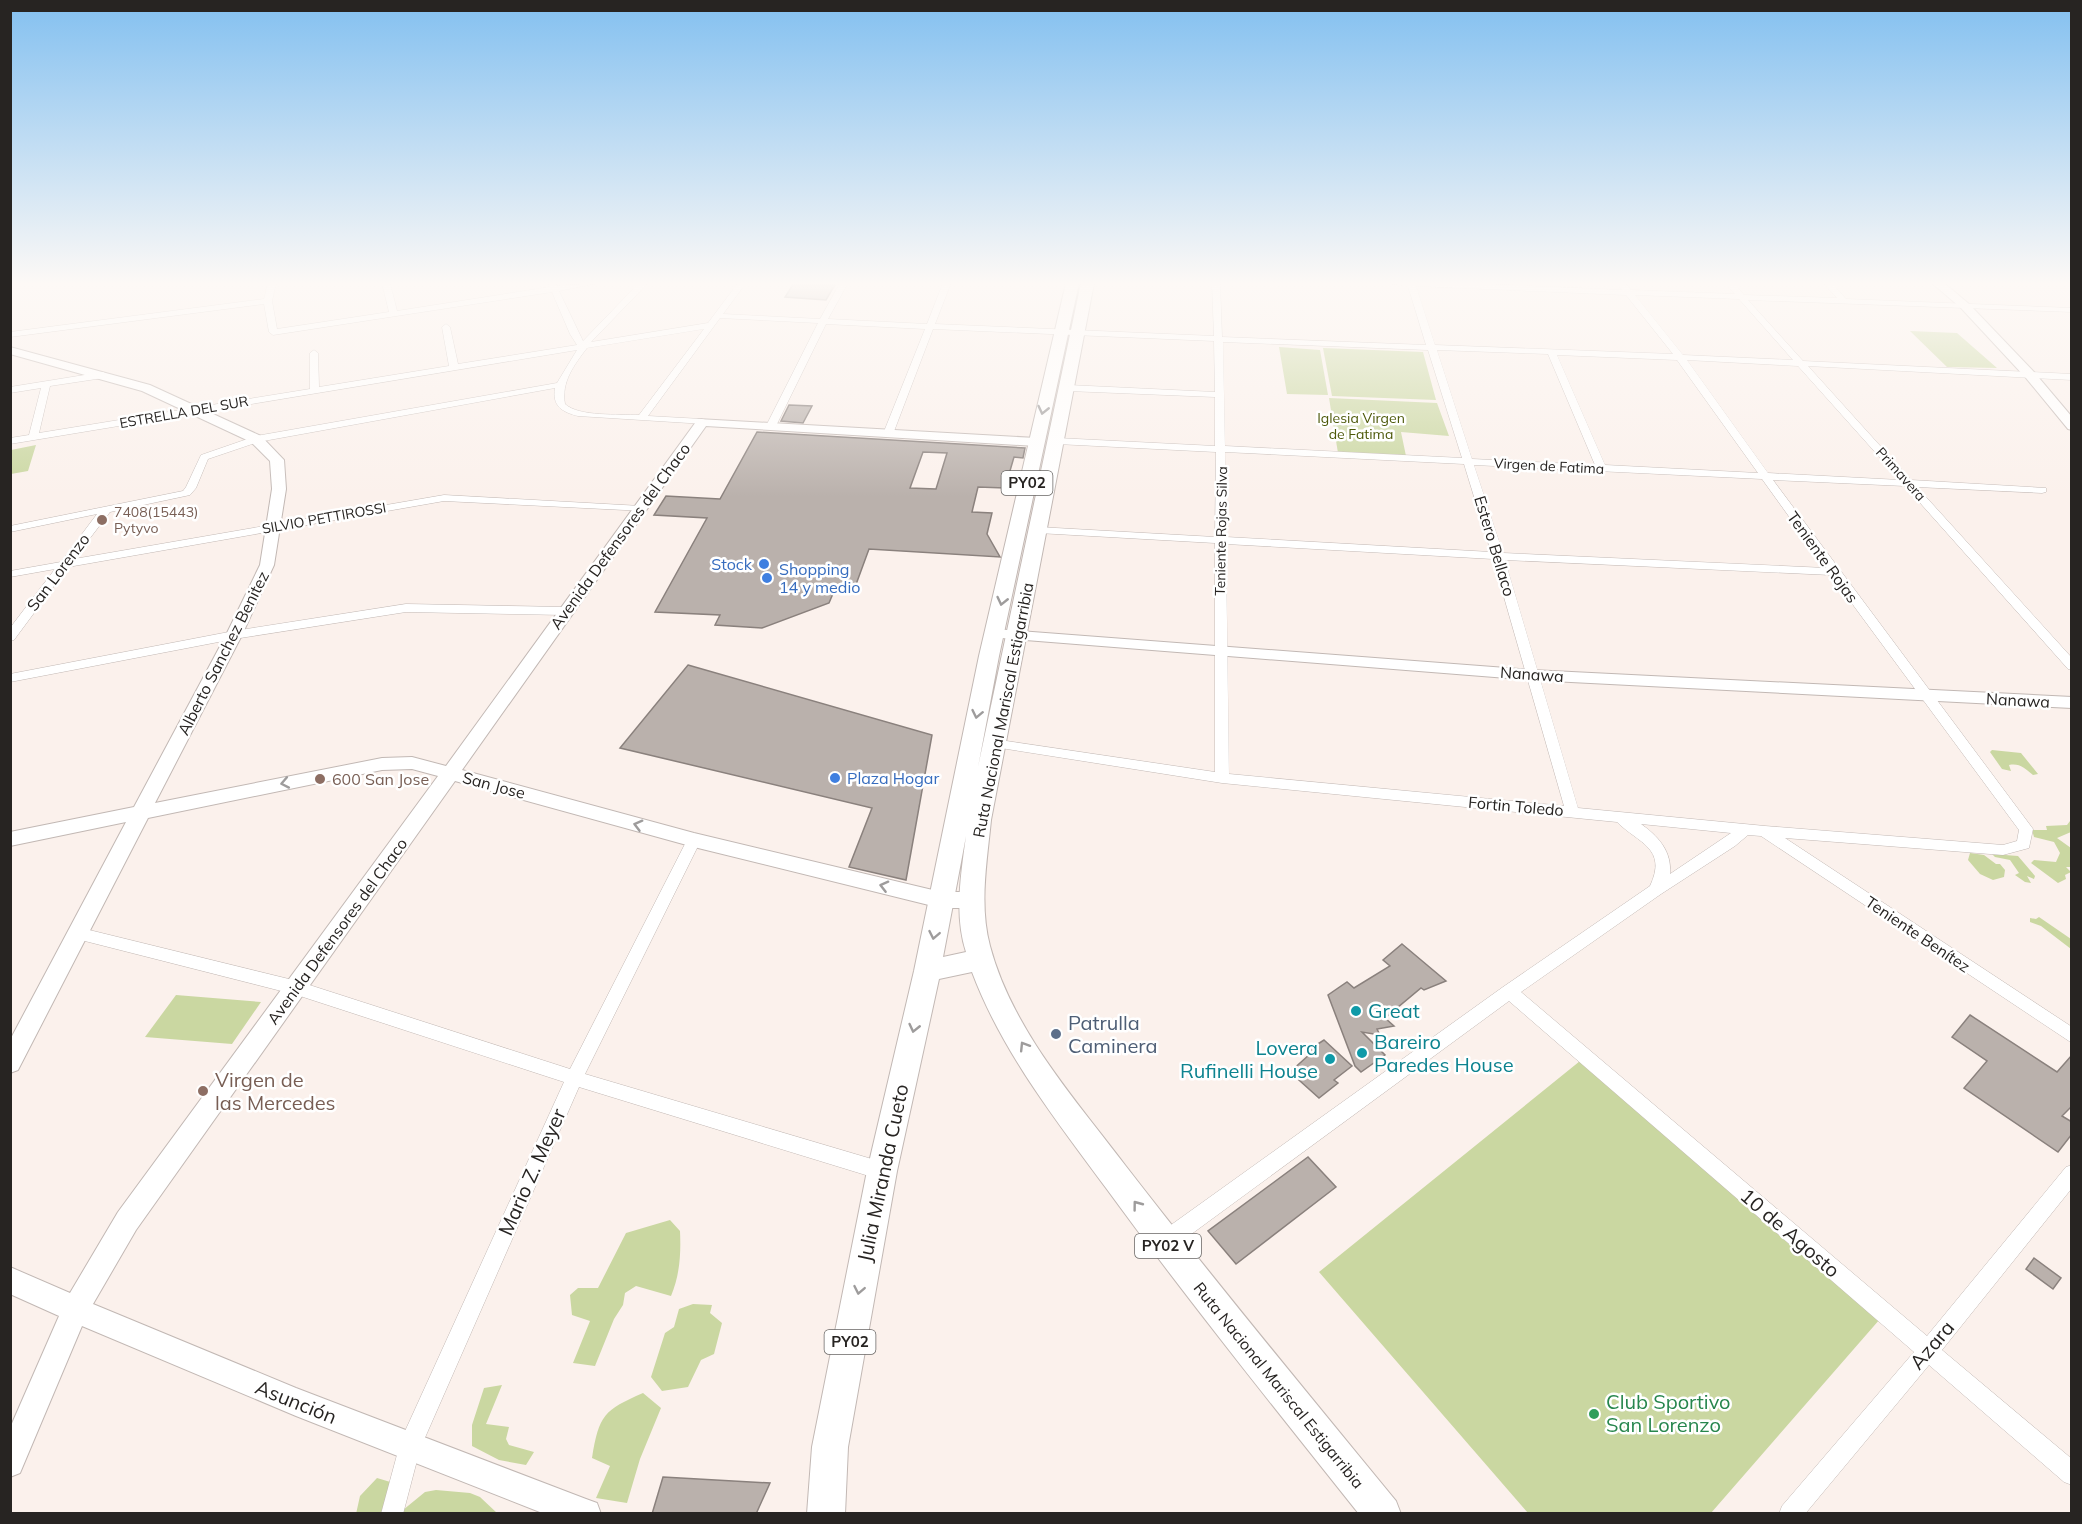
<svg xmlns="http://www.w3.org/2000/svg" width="2082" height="1524" viewBox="0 0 2082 1524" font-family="Mulish,sans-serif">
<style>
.green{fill:#cad7a1}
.building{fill:#bab1ac;stroke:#8a817d;stroke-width:1.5;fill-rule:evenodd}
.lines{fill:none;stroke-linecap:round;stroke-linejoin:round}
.minor-casing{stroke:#c2b8b4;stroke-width:1}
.tertiary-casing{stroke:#c2b8b4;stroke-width:2}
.trunk-casing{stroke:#c2b8b4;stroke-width:2}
.minor{fill:#fff;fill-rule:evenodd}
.tertiary{fill:#fff;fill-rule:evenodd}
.trunk{fill:#fff;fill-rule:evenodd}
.oneway{stroke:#9e9c9c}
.education-dot{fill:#8d6e63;stroke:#fff;stroke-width:2}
.shop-dot{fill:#3f7fe0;stroke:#fff;stroke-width:2}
.culture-dot{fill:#0f9aa8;stroke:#fff;stroke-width:2}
.service-dot{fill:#5c6f8a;stroke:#fff;stroke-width:2}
.leisure-dot{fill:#2e9e5b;stroke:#fff;stroke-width:2}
.labels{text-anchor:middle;stroke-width:5;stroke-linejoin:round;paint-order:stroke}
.far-street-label{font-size:14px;fill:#272422;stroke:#fff}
.far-park-label{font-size:14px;fill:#4d590a;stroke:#fff}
.far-education-label{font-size:14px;fill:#785e54;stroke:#fff;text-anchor:start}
.shield{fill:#fff;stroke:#686664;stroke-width:1.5}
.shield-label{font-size:15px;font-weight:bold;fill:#272422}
.street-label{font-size:16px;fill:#272422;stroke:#fff}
.shop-label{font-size:16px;fill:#366cbe;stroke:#fff;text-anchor:start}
.education-label{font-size:16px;fill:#785e54;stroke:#fff;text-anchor:start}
.near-culture-label{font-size:20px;fill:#0d838f;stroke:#fff;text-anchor:start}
.near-service-label{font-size:20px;fill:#4e5e75;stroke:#fff;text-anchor:start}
.near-education-label{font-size:20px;fill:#785e54;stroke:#fff;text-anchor:start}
.near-street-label{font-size:20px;fill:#272422;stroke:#fff}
.near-leisure-label{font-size:20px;fill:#27864d;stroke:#fff;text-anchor:start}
</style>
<rect width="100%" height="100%" fill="#fbf1ec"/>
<path class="green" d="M1910,331L1957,333L1997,368L1947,367Z
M1279,347L1320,350L1328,395L1287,394Z
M1323,348L1423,352L1436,400L1332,396Z
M1329,398L1437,403L1449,436L1401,432L1406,456L1338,453Z
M36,445L28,471L11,474V450Z
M1992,750L2021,753L2038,774L2033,775C2024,768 2020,763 2009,765L2011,771L2002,769L1990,752Z
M2070,821L2071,832L2057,838L2071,848L2070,867H2066L2071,872L2065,875L2066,879L2058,883L2031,863L2034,860L2056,862L2060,853L2054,842L2034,837L2032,830H2047L2046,826L2067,825Z
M1970,853L1984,855L1996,864H2000L2005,870L2004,877L1993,880L1980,874L1968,860Z
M1992,854L2018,856L2035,876L2034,879L2027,876L2031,883L2025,882L2015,875L2019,873L2010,860L1995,857Z
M2039,917L2071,939V949L2041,926L2030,922V918L2036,919Z
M176,995L261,1002L232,1044L145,1037Z
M1580,1061L1880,1319L1711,1513H1528L1319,1272Z
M670,1220L680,1231C681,1254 680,1274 671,1296L636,1286L625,1293L623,1305L614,1319L595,1366L573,1363L590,1321L572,1315L570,1295L578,1288H598L626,1233Z
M693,1304L712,1305L710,1313L722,1323L714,1354L701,1360L688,1387L662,1391L651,1377L665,1333L674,1327L679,1309Z
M502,1385L486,1424L509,1427L506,1439L509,1445L534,1452L526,1465L499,1460L472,1446V1425L484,1388Z
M643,1393L661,1408L640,1459L627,1503L596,1498L610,1466L592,1458C599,1415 604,1410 643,1393Z
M377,1478L397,1484L403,1510L425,1492L436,1490L470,1493L480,1497L497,1513L356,1514L360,1496Z"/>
<path class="building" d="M794,283H836L826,300L785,297Z
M789,405L812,406L803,423L781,421Z
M757,432L1025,448L1023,458L1014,457L1005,488L978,487L972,512L992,513L987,534L1000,557L869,549L854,590L835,589L829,603L762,628L715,625L720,615L655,612L707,518L654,515L666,496L720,499ZM923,452L947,453L936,489L910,488Z
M688,665L932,735L906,880L849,867L872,808L620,748Z
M1402,944L1446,981L1424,990L1421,988L1385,1018L1394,1026L1377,1029L1380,1035L1362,1032L1385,1055L1361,1072L1355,1066L1328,995L1347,982L1354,988L1390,966L1383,960Z
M1970,1015L2057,1072L2072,1055V1106L2062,1116L2072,1122V1134L2058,1152L1964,1088L1987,1061L1952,1037Z
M1324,1040L1352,1066L1334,1080L1338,1083L1319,1098L1290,1072L1310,1054L1307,1051Z
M1308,1157L1336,1187L1236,1264L1208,1231Z
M2034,1258L2061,1278L2053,1289L2026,1269Z
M663,1477L770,1483L756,1514H652Z"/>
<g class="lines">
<defs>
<path id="minor" d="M268,283H276L272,301L277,329L389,312L382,283H390L397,311L550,287L548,283H556L557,286L598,283L559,291L583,341L639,283H648L591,342L708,323L738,283H746L723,314L820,319L840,283H848L828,319L927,324L943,283H951L935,324L1214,336L1212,283H1220L1222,337L1426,345L1408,286L1386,283H1461L1622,290L1617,283H1625L1631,290L1735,294L1725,283H1734L1744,295L1837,298L1823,283H1832L1846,299L2072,308V312L1748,300L1803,361L2072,374V380L1808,366L1911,480L2046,488V492L2042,493L1917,487L2072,658V670L2068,669L1905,486L1773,480L2033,829L2029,848L2003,855L1785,838L2072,1027V1043L1761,836L1748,835L1735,846L1661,894L1521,992L1927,1336L2066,1167L2072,1165V1188L1942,1350L2072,1459V1485L2064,1482L1929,1365L1805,1514H1779L1782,1506L1914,1352L1509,1001L1171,1249L1164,1251L1157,1249L1154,1242L1157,1235L1503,987L1650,886C1668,848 1638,843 1617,822L1222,783L988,746L986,743L988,740L993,739L1215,772V543L1038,533L1033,530L1038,527L1215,537L1216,452L1057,444L1052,441L1057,438L1215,446V397L1068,391L1063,388L1068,385L1215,392L1214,341L933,329L893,434L888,437L883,434L925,329L826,324L776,426L771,429L766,426L818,323L720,318L648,416L702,419L705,420V424L578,416C562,412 552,406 555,388L258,442L208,459L196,488L190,495L110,512L74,559L444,495L641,506L645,507V511L444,501L68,567L14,640L10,641V628L55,569L10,577V571L61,562L97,514L10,532V526L183,491L186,487L201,455L256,436L557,383L577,350L10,444V438L29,435L41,388L10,393V387L103,372L107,375L103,378L50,386L39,433L310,389V353L314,350L318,353L319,387L449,366L442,327L446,324L450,327L458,364L577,345L570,334L552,292L273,335L269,332L264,304L10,337V332L264,299ZM1416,286L1626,295L1673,354L1435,345ZM1635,295L1739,299L1793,360L1683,355ZM704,329L639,415C619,414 579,417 565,404C561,382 574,365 587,348ZM1223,342L1428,350L1462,458L1225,446ZM1437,350L1548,354L1595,465L1472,459ZM1557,355L1677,360L1758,473L1605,465ZM1687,360L1798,366L1900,480L1768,473ZM1225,452L1464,464L1491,552L1226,537ZM1474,465L1762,479L1826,568L1503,553ZM1226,544L1493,559L1564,806L1229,774ZM1505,560L1831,575L2019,830L2017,841L2003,845L1765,826L1578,808ZM1641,824L1731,833L1670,874C1672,851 1658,836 1641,824Z
M406,604L565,607L571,611L565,615L406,612L234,639L10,682V674L234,631Z
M694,835L699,836L701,840L585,1074L882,1162L888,1165L891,1171L888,1177L882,1180L579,1087L420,1449L403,1514H381L401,1440L564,1082L297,995L77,939L72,937L69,933L72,929L77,927L297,981L570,1069L687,840L689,836Z"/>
<path id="tertiary" d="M1932,283H1944L1969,304L2034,372L2072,417V430L2068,429L2026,378L1961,308Z
M10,347L150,385L261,436L284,460L286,489L274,565L242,635L155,803L382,758L412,757L446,766L698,419L1036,438L1042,442L1036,446L706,426L462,770L694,833L941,892H972L979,895L982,900L979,905L972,908H941L694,847L455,781L136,1230L93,1304L296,1388L586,1499L597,1503L601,1514H545L296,1416L82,1326L20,1473L10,1477V1428L59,1316L10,1294V1267L70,1293L118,1212L438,776L412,769L382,770L148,818L18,1070L10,1073V1040L126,822L10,846V832L134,807L226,635L260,565L272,489L270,461L251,442L142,391L10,354Z
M994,629L1532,670L2072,697V708L1532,680L988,637L986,634Z"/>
<path id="trunk" d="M1066,283H1079L999,656L978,767L1081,283H1094L991,820C987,862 979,905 990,946C1012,1029 1075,1099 1125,1165C1213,1279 1305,1390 1396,1501L1401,1514H1359C1273,1406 1187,1299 1106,1188C1056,1120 1002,1052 972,972L939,979L897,1171L848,1447L845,1514H807L812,1447L867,1171L914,971L979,656ZM966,836C961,874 954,915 966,952L943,957Z"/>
</defs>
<use href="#minor" class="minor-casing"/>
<use href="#tertiary" class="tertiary-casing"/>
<use href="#trunk" class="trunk-casing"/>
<use href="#minor" class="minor"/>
<use href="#tertiary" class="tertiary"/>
<use href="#trunk" class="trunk"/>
</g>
<defs><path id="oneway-chevron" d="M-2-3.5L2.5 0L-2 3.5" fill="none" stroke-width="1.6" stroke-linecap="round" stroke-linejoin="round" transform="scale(1.5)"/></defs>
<g class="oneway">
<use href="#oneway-chevron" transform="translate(1043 410) rotate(103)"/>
<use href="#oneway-chevron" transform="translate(1002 601) rotate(103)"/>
<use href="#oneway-chevron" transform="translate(977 714) rotate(102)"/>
<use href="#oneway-chevron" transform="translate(285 783) rotate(169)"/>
<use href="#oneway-chevron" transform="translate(638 825) rotate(-165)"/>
<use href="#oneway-chevron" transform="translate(884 886) rotate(-166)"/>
<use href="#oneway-chevron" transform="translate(934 935) rotate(101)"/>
<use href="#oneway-chevron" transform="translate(914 1028) rotate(103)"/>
<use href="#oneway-chevron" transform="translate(1024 1046) rotate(-122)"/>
<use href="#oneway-chevron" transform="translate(1137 1205) rotate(-127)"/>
<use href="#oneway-chevron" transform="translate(859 1290) rotate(101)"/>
</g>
<linearGradient id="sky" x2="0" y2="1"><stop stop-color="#83c0f0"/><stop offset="0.57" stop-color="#fdf9f6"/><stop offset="1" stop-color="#fdf9f6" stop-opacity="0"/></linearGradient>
<rect width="2082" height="497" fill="url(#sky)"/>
<g class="education-dot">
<circle cx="102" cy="520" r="6"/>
<circle cx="320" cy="779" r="6"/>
<circle cx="203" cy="1091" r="6"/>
</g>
<g class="shop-dot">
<circle cx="764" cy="564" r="6"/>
<circle cx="767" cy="578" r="6"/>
<circle cx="835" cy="778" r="6"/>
</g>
<g class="culture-dot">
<circle cx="1356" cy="1011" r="6"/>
<circle cx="1362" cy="1053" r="6"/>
<circle cx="1330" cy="1059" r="6"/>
</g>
<circle class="service-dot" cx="1056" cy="1034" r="6"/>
<circle class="leisure-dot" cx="1594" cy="1414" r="6"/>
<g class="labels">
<g class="far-street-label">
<text transform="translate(184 412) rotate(-10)" y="5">ESTRELLA DEL SUR</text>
<text transform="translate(1549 466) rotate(3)" y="5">Virgen de Fatima</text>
<text transform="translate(1901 474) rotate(48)" y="5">Primavera</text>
<text transform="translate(324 518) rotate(-10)" y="5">SILVIO PETTIROSSI</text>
<text transform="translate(1221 531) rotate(-89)" y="5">Teniente Rojas Silva</text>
</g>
<g class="far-park-label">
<text x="1361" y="423">Iglesia Virgen<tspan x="1361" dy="16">de Fatima</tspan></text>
</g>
<g class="far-education-label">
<text x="114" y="517">7408(15443)<tspan x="114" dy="16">Pytyvo</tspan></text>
</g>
<g class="shield">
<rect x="1001.5" y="471" width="51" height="24" rx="4.5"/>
<rect x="1135" y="1234" width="66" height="24" rx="4.5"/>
<rect x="824.5" y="1330" width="51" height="24" rx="4.5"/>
</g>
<g class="shield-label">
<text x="1027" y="488">PY02</text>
<text x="1168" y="1251">PY02 V</text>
<text x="850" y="1347">PY02</text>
</g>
<g class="street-label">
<text transform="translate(620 536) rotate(-54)" y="6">Avenida Defensores del Chaco</text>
<text transform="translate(1495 546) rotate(73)" y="6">Estero Bellaco</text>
<text transform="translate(1823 557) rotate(54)" y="6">Teniente Rojas</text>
<text transform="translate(58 572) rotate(-53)" y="6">San Lorenzo</text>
<text transform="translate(223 653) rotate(-63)" y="6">Alberto Sanchez Benitez</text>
<text transform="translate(1532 674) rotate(4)" y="6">Nanawa</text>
<text transform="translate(2018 700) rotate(3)" y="6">Nanawa</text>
<text transform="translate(1003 710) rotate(-79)" y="6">Ruta Nacional Mariscal Estigarribia</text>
<text transform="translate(494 785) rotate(15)" y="6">San Jose</text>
<text transform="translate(1516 806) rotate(5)" y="6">Fortin Toledo</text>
<text transform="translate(337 931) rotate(-54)" y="6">Avenida Defensores del Chaco</text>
<text transform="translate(1918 934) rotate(34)" y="6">Teniente Benítez</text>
<text transform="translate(1279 1385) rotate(51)" y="6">Ruta Nacional Mariscal Estigarribia</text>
</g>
<g class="shop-label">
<text x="752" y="570" text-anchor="end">Stock</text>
<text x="779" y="575">Shopping<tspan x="779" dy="18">14 y medio</tspan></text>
<text x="847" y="784">Plaza Hogar</text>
</g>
<g class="education-label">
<text x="332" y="785">600 San Jose</text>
</g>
<g class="near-culture-label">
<text x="1368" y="1018">Great</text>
<text x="1374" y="1049">Bareiro<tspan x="1374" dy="23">Paredes House</tspan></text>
<text x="1318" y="1055" text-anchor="end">Lovera<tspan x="1318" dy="23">Rufinelli House</tspan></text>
</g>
<g class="near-service-label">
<text x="1068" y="1030">Patrulla<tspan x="1068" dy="23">Caminera</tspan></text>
</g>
<g class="near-education-label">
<text x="215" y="1087">Virgen de<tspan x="215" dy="23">las Mercedes</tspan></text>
</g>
<g class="near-street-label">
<text transform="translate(532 1172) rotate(-66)" y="7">Mario Z. Meyer</text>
<text transform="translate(883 1173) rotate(-78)" y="7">Julia Miranda Cueto</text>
<text transform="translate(1790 1233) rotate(41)" y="7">10 de Agosto</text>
<text transform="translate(1932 1345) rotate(-50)" y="7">Azara</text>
<text transform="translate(296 1402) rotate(22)" y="7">Asunción</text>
</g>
<g class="near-leisure-label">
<text x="1606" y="1409">Club Sportivo<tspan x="1606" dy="23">San Lorenzo</tspan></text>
</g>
</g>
<rect width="2082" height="1524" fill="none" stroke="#272422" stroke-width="24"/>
</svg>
